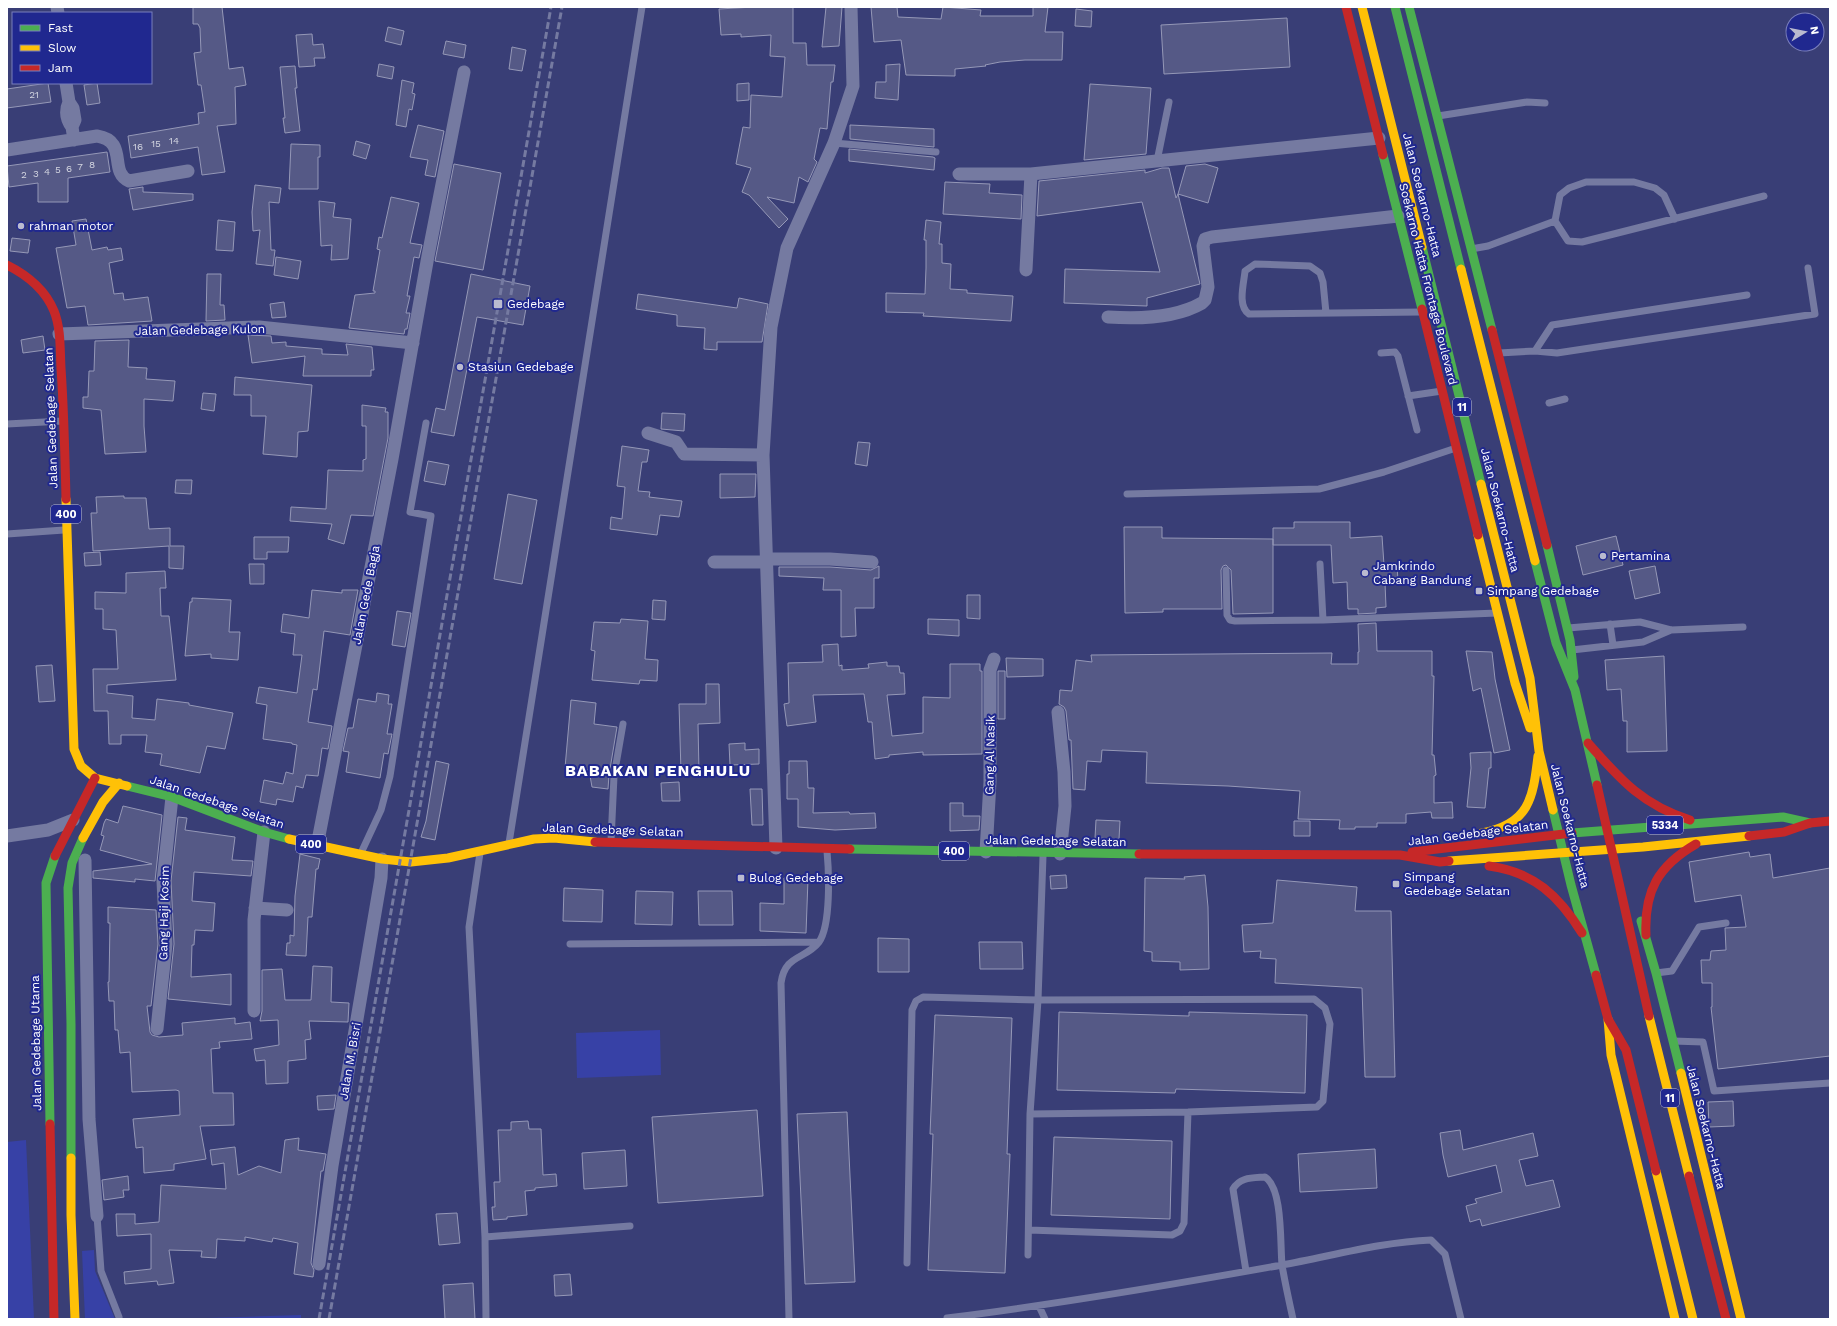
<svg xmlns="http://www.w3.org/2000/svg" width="1837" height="1326" viewBox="0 0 1837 1326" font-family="'Work Sans',sans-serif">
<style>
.green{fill:#3741a6}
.building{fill:#555986;stroke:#9598b7}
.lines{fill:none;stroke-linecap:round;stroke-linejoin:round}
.lane{stroke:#757aa1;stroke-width:7}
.street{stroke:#757aa1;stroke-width:13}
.fast{stroke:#4caf50;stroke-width:9}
.slow{stroke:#ffc107;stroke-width:9}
.jam{stroke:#c62828;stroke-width:9}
.rail{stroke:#757aa1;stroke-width:3;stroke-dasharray:7 3;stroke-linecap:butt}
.poi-dot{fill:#babbcf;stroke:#20288f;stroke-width:1.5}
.labels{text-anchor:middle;stroke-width:4;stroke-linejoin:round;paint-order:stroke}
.number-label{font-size:10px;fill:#d4d6e1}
.shield{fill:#20288f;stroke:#bcbedd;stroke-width:1}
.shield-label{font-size:11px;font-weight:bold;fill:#fff}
.street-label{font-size:12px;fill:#fff;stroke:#20288f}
.poi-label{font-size:12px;fill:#fff;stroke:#20288f;text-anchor:start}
.district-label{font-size:16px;font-weight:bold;letter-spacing:1px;fill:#fff;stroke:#20288f}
</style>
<rect width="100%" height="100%" fill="#393e76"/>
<path class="green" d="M660,1030L661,1075L577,1078L576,1033Z
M26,1140L34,1319H7V1142Z
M94,1250L95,1271L115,1319H85L82,1251Z
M301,1315V1319H173Z"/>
<path class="building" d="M193,7H222L229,69L243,67L246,85L235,87L236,124L217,126L225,172L202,175L198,147L131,158L128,136L199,124L198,113L205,112L201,85H198L194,53L201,52L200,28L198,24H193Z
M754,7H793V43H806L807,65H835L833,82H831L827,129L820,128L814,159L817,162L808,182L799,177L794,203L767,197L788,219L779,228L749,195L742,192L751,168L736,164L743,127L750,128L751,95L782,97L785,57L770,56L771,35L741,37V34L721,35L719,9Z
M826,7H842L839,46L822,47Z
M871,7H897L898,17L941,19L943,7L981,10L980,16H1033V7H1048L1045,32H1063L1062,60H1025L1000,62L985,65L986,66L955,69V76L906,75L901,40L874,42Z
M1076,9L1092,11L1091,27L1075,26Z
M1287,18L1290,67L1164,74L1161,25Z
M388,27L404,31L401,45L385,41Z
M312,34L313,45L323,44L325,58H314L315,66L299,67L296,35Z
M446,41L466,45L464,58L443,54Z
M512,47L526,50L522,71L509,69Z
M379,64L394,67L392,79L377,76Z
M900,64L898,100L875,98L876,82H886V65Z
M295,66L297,88H295L300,131L285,133L283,118H285L280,67Z
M402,80L414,83L412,93L415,94L412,110L409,109L406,127L396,125Z
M48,83L51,102L7,108V89Z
M97,83L100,103L87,105L84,85Z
M749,83V100L737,101V84Z
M1090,84L1151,88L1146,154L1084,160Z
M418,125L444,131L435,177L425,175L428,160L410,157Z
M850,125L934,129V147L850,139Z
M356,141L370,145L366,159L353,155Z
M291,144L320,145V157H318V189H289Z
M849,149L933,157L935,158L934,170L849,161Z
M107,152L110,172L68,178V202H38V183L9,187L7,166Z
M454,164L501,173L483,270L435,261Z
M1205,164L1218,168L1208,203L1178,194L1186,166Z
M1162,168H1169L1176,198L1178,194L1200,284L1147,298V306L1064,303L1065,269L1160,272L1142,202L1037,216L1039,181L1145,170V173Z
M945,182L990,184L989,193L1022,195L1021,219L943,214Z
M255,185L281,188L279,203L269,202L271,250H275L273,266L256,264L260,230L253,231L252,212Z
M143,187V192L193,194V200L133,210L129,189Z
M391,197L419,203L410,243L422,245L419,258L414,257L407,296H410L406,313H410L407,329H405L404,334L349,328L355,295L375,293V291H373L380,250L377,249L379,237L382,238Z
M319,201L335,203L333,217L351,219L348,259L331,260L332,245L321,246Z
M86,219L92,250L107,247L108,250L121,248L123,260L109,263L114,294L123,293L124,300L148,297L152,321L88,325L85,306L67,308L56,248L76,245L72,221Z
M218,220L235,222L233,251L216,250Z
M926,220L941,222L939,244H942V263L951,264L950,289L967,290V293L1013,296L1011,321L923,316L924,313L886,312V293L925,294L926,268V240H924Z
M12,238L30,240L28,253L10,251Z
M276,257L301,261L298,279L274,275Z
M207,274H221L220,305H224L225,320L206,321Z
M471,274L530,286L523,325L477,317L454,436L431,432L436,408L445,410Z
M638,294L737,308L739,298L768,304L762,342H717V350L704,349L705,328L677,326V315L636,309Z
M284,302L286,317L272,318L270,304Z
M248,335L271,336L272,343L286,342V346L322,349V354L348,355L346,344L372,347L374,370H371V376H303L305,356L252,363Z
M43,336L45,350L23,353L21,340Z
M129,340L128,367L147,368L146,379L175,381L173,401L144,399V426L146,452L105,454L101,410L83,408V397H88L89,371H94L95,341Z
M235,377L312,385L308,431L298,432L297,457L263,454L266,416H251V395H234Z
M203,393L216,394L214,411L201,409Z
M362,405L386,408L385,412H388V438L373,516L351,515L344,544L328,539L332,524L290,521L291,507L326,509L328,470L363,471V460L366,459V426H362Z
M662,413L685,414L684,431L661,429Z
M858,442L870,443L867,466L855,464Z
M622,446L649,450L647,462H642L638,491L650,492L649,497L682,501L679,517L660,515L657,535L610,529L611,517L622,519L625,487L617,486Z
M428,461L449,465L445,485L424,481Z
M720,474H756L755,497L720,498Z
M176,480H192L191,494L175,493Z
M508,494L537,500L522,584L494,579Z
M124,496V498H146L149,529L170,528V546H184L183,569L169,568V546L93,551L91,513H97L96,497Z
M1294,522H1350V538L1382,536L1384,565L1397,564L1398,582L1385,583L1386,607L1376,608V613L1358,614V609H1348L1347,582L1333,583L1331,545H1273V528H1294Z
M1124,527H1162V538L1273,539V613L1233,614L1231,570L1226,565L1223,566L1221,570L1222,609H1163V612L1125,613Z
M1616,536L1623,565L1583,575L1576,546Z
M254,537H289L288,552H267V559H254Z
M100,552L101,565L85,566L84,553Z
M249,564H264V584H250Z
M879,566V578H874V608H855L856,636L841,637V590H823L824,578L779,576V567H830L871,570Z
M1655,566L1660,593L1635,599L1629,571Z
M165,571L166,588H160L161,616H169L176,680L107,685V693L133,696L132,718L155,720L157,699L189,703V705L233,713L225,749L207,746L200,773L160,765L162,754L145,752L147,735H121V744H109L108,711H94L93,669H118L116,630L103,629V609H95V592L126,593V573Z
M312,590L342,593V590H358L350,635L324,631L317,690L313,689L308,722L332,726L328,749L322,748L318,776L306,775L303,788L296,786L293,802L277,799L276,805L260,802L264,780L283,784L286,772L293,774L297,745L292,744V743L263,739L267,705L256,703L259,687L297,693L302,655H293L295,634L281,632L283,614L309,618Z
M967,595H980V619L967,618Z
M192,598L231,600L229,632H240L238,660L211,658V654L185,656L190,602H192Z
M653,600L666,601L665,620L652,619Z
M397,611L411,613L405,647L392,645Z
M621,619L648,621L645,659L658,660L657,681L640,680L639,684L592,680L595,651L591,650L594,622L620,623Z
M928,619L959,620V636L928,634Z
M1376,623L1377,651H1432V676H1434L1432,755H1434L1436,775L1434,776V803L1452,802L1453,818H1432L1431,812L1406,814V823H1377V827H1355V829H1339L1340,820L1298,819L1300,791L1228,786L1146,783L1147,752L1102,750L1101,762L1087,761L1085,790L1073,789L1071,740H1069L1066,711L1064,707L1059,704L1060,690L1072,691L1076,660L1092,662L1091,655L1332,653L1331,664H1358V652H1359L1358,624Z
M838,644L839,666L842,665V670L869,668L868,664L887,662V666H899L900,673H904L905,694L887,695L892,736L923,733V697L950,698V664H980V671H982V754L923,755V752L889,755V757L875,759L872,722H868L864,694L813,695L816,722L787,726L784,704L789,703L788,663L823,662L822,645Z
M1466,651L1492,652L1495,679L1510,750L1494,753L1481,688L1473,691Z
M1664,656L1667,751L1627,752V721H1623L1621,689L1607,690L1605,660Z
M1006,658L1043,659V676L1007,677Z
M52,665L55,701L39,702L36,666Z
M998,671H1005V719H998Z
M706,684H719L720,723L698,724L699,771L681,772L679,704H706Z
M377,693L389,695L388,704H392L387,734H392L388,754L384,753L380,778L346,772L349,752L343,751L348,728H353L358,699L376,702Z
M571,700L596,703L594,724L617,727L609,775L608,789L592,787L589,770L565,768Z
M745,743V750L759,749V764L730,765L729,744Z
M1491,752V768H1489L1485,808L1467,807L1471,768L1470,753Z
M436,761L449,764L435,840L421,837L426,821Z
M789,761H807L808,788H814L813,813L849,812L850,814L875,813L876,828L835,830L798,827V799H787V774H789Z
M679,782L680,801H662L661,783Z
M750,789H762L763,825H752Z
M950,803H963V816H980L979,830L950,831Z
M123,806L162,815L155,881L135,879V882L93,878V871L152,864L100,850L104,836L101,835L104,823L106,819L118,823Z
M178,817L187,818L185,830L235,837L232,860L253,861L251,876L194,872L192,901L215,903L213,931L195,930L194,945H192L191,977L231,974V1005L168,999L174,944L171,881Z
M1096,820L1120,821L1119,839L1095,838Z
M1294,821H1310V836H1294Z
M1749,852L1750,857L1770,854L1773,878L1830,868V1056L1718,1069L1711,1007H1712V983H1702L1701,960H1710L1711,951L1726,950L1725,928L1746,927L1741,895L1695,902L1689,862Z
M300,854L320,859L318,869H316L312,917H308L306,956L286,955L287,943H290V935L294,936L295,896Z
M1066,875L1067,888L1051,889L1050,876Z
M1205,875L1208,907L1209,969L1180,970V962L1152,961V952L1144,951L1145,878L1185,879L1184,877Z
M784,878L808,879L806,933L760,931V903L784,904Z
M1277,880L1357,887L1355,911H1391L1395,1077H1365L1362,988L1275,983L1276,959L1260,958L1261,951L1244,952L1242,925L1273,923Z
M564,888L603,890L602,922L563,921Z
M636,891L673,892L672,925L635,924Z
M698,891H732L733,925H699Z
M108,907L156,910L158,944L151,1006H147L150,1032L152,1035L159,1037L183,1035L182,1023L235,1018V1024L250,1022L252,1039L219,1042L220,1048L211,1049L213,1093H233L234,1125L200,1126L206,1159L174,1164V1170L144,1173L143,1147L136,1148L133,1119L180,1115L179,1091L176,1090L132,1092L130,1052L120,1053L118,1030H115L114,1001H109L108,982H109L110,923H108Z
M878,938L909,939V972H878Z
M979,942H1022L1023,969H980Z
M313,966L332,967L331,1002L349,1003L348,1022L309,1021L311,1039L305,1040L306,1059L288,1061V1083L266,1084L265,1060L256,1061L254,1049L279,1045L278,1020L260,1021L262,1011V970L282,969L285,1000H311Z
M1059,1012L1189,1016V1012L1307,1015L1305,1093L1176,1089L1175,1093L1057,1090Z
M935,1015L1012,1018L1007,1154H1010L1005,1273L928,1270L933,1134H930Z
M336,1095L334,1109L318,1110L317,1096Z
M1733,1101L1734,1126L1709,1127L1708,1102Z
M757,1110L763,1196L658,1203L652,1117Z
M847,1112L855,1282L805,1284L797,1114Z
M528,1121L529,1129H541L543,1175L556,1174L557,1186L535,1188V1190L525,1191L527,1215L507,1217V1219L493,1220L492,1207H495L494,1182H500L498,1130H511V1122Z
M1460,1130L1463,1150L1533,1133L1538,1156L1519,1160L1526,1186L1553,1180L1560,1207L1482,1226L1480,1219L1470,1222L1466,1206L1477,1203L1475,1199L1502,1192L1496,1165L1448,1177L1443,1155L1440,1133Z
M1054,1137L1172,1141L1170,1219L1051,1215Z
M299,1138L298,1150L326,1154L323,1171H321L311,1263L314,1270L313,1277L294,1274L298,1243L273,1238L272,1242L245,1237V1241L217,1239L216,1258L201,1257L202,1251L169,1250L174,1283L158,1285L157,1281L125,1284L124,1272L151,1269V1234L117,1236L116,1214H135V1224L159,1222L161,1185L226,1189L224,1163L212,1165L210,1150L235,1147L238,1175L259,1166L281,1173L285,1140Z
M1375,1149L1377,1188L1300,1192L1298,1154Z
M625,1150L627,1186L584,1189L582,1153Z
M128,1176L129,1190H123L124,1197L104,1200L102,1180Z
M457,1213L460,1243L439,1245L436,1214Z
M570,1274L572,1295L555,1296L554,1275Z
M473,1283L475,1319H445L443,1285Z"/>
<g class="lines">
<path class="lane" d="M1438,116L1527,102L1545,103
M834,143L936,152
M1157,161L1169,102
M1555,221L1560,195L1569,188L1586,182H1634L1655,188L1664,195L1675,219
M1471,249L1488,246L1555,221L1568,241L1582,242L1764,196
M1326,313L1323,282L1320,273L1310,266L1255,264L1245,271C1244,283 1237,306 1249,314L1421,312
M1535,351L1552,325L1747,295
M1381,353L1395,352L1398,356L1417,430
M1499,353L1535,351L1557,353L1815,314L1808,268
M1408,396L1442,391
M1549,403L1565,399
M7,424L63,421
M1127,494L1319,489L1384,472L1456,448
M7,534L64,530
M1320,564L1323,620
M1226,570L1227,615L1230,620L1235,621L1323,620L1497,613
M1610,624L1613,645
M1568,628L1640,622L1671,630L1743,627
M1572,650L1643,642L1671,630
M611,841L614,776L623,724
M509,843L642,7
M361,853L381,810L390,776L431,516L410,512L426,423
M480,853L469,927L485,1237L486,1319
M570,944L819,942
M1656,973L1672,971L1699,927L1726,923
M1673,1041L1703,1042L1714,1091L1830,1083
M97,1216L101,1271L119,1317
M1029,1230L1172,1235L1180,1231L1184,1223L1188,1112
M485,1237L630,1226
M1028,1255L1030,1114L1038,1000L1043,856
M907,1263L912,1010L916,1001L923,997L1038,1000L1314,999L1325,1008L1330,1024L1323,1101L1317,1107L1188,1112L1030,1114
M1246,1271L1233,1189C1240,1177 1252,1178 1265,1177C1283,1188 1280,1244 1282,1265C1285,1283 1289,1301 1293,1319
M1039,1306L1045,1319
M947,1318C1059,1304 1171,1285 1282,1265C1332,1256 1381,1242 1431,1240L1445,1254L1461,1319
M789,1319L781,983C785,954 805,960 819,942C831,925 829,872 827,851"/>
<path class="street" d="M57,7L58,13
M66,83L69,102
M72,127C66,119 65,111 69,102L73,108L75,120L72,127L74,140
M7,150L97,136C129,141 108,172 129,181L188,171
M959,174H1031L1379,138
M1026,270L1031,174
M1108,317C1137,319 1176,318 1202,303L1205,300L1208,287L1203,246L1205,239L1212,237L1398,216
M59,334L259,327L413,343
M648,433L676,442L684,454L763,455
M767,559H830L872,562
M714,562H767
M1058,712L1064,772L1065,806L1060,854
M7,836L48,830L73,820
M317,846L392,459L428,256L464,72
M776,848L763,455L771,327L787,248L834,143L853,86L851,7
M986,852L990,782V670L994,659
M85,860L89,1119L97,1216
M255,908L287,910
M254,1011V920L264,832
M157,1029L166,944L163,881L172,797
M319,1264L332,1166L381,878L382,859"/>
<path class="fast" d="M1395,7L1461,269
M1409,7L1492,330
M1383,155L1422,309
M1422,247L1481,484
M1547,545L1570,640L1574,677
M1535,561L1556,643L1575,690L1597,785
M127,786L172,797L264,832L289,839
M1553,810L1571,885L1596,975
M1572,833L1783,817L1810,823
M850,849L1139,854
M1641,921L1656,973L1681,1073
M50,1124L46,883L55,856
M71,1158V1024L68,888L72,863L83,838"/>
<path class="slow" d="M1362,7L1422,247
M1461,269L1535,561
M1481,484L1530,678L1539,751L1553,810
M66,499L74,749L81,766L95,778L127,786
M1478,535L1515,683L1530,728
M1482,833C1529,824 1533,799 1538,756
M83,838L103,802L119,783
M289,839L382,859L411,862L448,858L534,839L554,838L595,842
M1449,861L1643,847L1749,836
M1649,1016L1689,1176
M1608,1019L1611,1055L1675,1319
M1681,1073L1741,1319
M71,1158V1215L75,1319
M1656,1171L1693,1319"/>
<path class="jam" d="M1346,7L1383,155
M7,265C27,275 45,289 54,311C61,328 60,350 61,368C64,412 65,455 66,499
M1422,309L1478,535
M1492,330L1547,545
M1588,743C1620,779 1642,805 1690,820
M1597,785L1649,1016
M1749,836L1784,832L1810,823L1830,821
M595,842L850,849
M1412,852L1572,833
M1139,854L1400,855L1440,862L1449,861
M55,856L95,778
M1489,866C1534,872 1559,896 1582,933
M1646,935C1644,891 1658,866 1696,844
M1596,975L1608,1019L1626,1050L1656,1171
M50,1124L54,1319
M1689,1176L1726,1319"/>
<path class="rail" d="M319,1319L551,7
M329,1319L562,7"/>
</g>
<g class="poi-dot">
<circle cx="21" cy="226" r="4"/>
<rect x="493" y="299" width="10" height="10" rx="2"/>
<circle cx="460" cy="367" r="4"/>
<circle cx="1603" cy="556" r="4"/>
<circle cx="1365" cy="573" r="4"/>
<rect x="1475" y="587" width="8" height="8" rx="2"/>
<rect x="737" y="874" width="8" height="8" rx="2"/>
<rect x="1392" y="880" width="8" height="8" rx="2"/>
</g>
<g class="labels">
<g class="number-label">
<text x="34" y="98">21</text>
<text x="174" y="144">14</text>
<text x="156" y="147">15</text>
<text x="138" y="150">16</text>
<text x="92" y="168">8</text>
<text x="80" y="170">7</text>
<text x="69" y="172">6</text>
<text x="58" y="173">5</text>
<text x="47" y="175">4</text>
<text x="36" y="177">3</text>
<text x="24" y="178">2</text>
</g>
<g class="shield">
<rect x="1453" y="398" width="18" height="18" rx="3"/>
<rect x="51" y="505" width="30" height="18" rx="3"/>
<rect x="1647" y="816" width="36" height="18" rx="3"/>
<rect x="296" y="835" width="30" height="18" rx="3"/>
<rect x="939" y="842" width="30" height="18" rx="3"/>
<rect x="1661" y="1089" width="18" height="18" rx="3"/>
</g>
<g class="shield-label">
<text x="1462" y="411">11</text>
<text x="66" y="518">400</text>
<text x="1665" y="829">5334</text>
<text x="311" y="848">400</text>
<text x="954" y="855">400</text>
<text x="1670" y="1102">11</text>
</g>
<g class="street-label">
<text transform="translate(1422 195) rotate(76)" y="4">Jalan Soekarno-Hatta</text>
<text transform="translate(1428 284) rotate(76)" y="4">Soekarno Hatta Frontage Boulevard</text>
<text transform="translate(200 330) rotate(-1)" y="4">Jalan Gedebage Kulon</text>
<text transform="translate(51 418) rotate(-92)" y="4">Jalan Gedebage Selatan</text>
<text transform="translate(1500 510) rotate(76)" y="4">Jalan Soekarno-Hatta</text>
<text transform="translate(366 595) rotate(-79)" y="4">Jalan Gede Bagja</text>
<text transform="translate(990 755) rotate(-89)" y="4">Gang Al Nasik</text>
<text transform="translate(217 802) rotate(19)" y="4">Jalan Gedebage Selatan</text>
<text transform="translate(1570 826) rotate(76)" y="4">Jalan Soekarno-Hatta</text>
<text transform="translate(613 830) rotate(2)" y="4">Jalan Gedebage Selatan</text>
<text transform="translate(1478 833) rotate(-7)" y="4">Jalan Gedebage Selatan</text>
<text transform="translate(1056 841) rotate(1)" y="4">Jalan Gedebage Selatan</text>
<text transform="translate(164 913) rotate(-89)" y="4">Gang Haji Kosim</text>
<text transform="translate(36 1043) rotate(-91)" y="4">Jalan Gedebage Utama</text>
<text transform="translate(350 1061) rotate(-80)" y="4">Jalan M. Bisri</text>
<text transform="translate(1706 1127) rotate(76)" y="4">Jalan Soekarno-Hatta</text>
</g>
<g class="poi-label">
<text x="29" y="230">rahman motor</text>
<text x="507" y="308">Gedebage</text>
<text x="468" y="371">Stasiun Gedebage</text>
<text x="1611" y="560">Pertamina</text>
<text x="1373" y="570">Jamkrindo<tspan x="1373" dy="14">Cabang Bandung</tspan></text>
<text x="1487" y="595">Simpang Gedebage</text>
<text x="1404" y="881">Simpang<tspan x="1404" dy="14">Gedebage Selatan</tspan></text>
<text x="749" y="882">Bulog Gedebage</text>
</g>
<g class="district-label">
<text x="658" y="776">BABAKAN PENGHULU</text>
</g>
</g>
<rect width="1837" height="1326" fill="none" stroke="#ffffff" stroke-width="16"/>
<rect x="12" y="12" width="140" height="72" fill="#20288f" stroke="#797ebc"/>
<rect x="20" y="25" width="20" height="6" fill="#4caf50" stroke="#797ebc"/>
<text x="48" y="32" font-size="12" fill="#ffffff">Fast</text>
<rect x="20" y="45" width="20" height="6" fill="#ffc107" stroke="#797ebc"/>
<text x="48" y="52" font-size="12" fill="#ffffff">Slow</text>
<rect x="20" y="65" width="20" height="6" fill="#c62828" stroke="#797ebc"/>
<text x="48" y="72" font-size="12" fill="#ffffff">Jam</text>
<g transform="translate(1805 32) rotate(80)"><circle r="19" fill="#20288f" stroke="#797ebc"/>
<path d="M0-3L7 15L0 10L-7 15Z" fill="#babbcf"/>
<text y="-6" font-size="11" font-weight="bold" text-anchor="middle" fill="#ffffff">N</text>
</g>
</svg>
